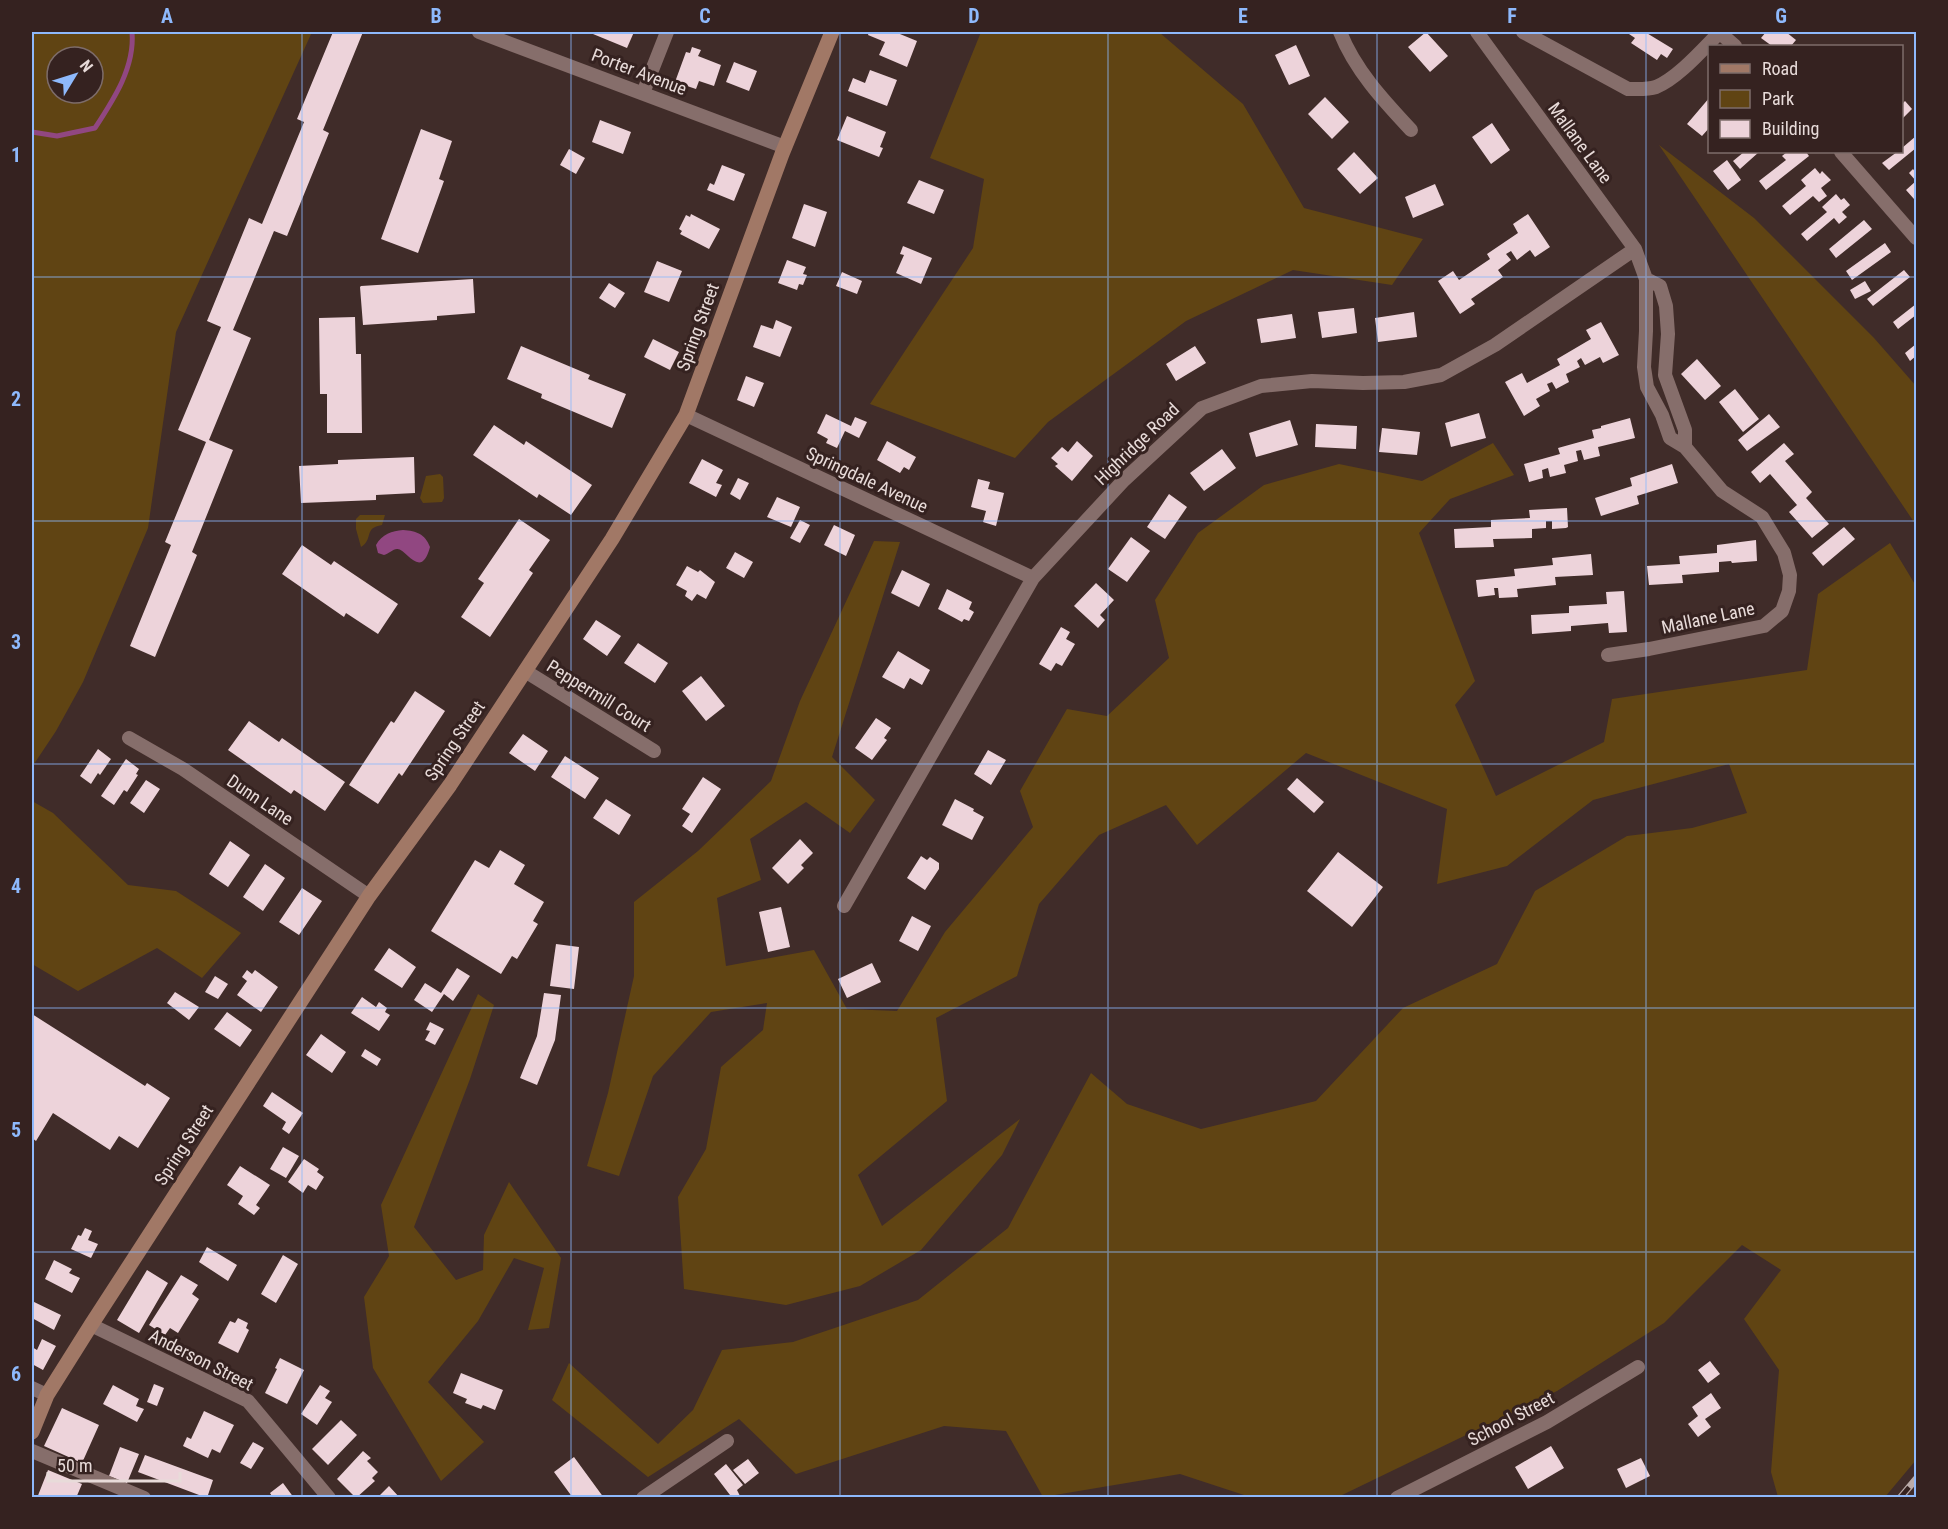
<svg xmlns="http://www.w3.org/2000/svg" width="1948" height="1529" viewBox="0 0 1948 1529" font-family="'Roboto Condensed',sans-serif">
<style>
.green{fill:#604413;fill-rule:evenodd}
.water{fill:#914781}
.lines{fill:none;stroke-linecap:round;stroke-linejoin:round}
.stream{stroke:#914781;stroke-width:5}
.building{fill:#edd3da}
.street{stroke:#866e6b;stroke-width:14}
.secondary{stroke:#a17866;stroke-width:15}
.rail-casing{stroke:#baaba9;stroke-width:7}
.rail{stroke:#352220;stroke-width:4.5;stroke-dasharray:14;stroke-linecap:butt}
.grid{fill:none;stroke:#8eb9fc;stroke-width:1.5;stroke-opacity:0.55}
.labels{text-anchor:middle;stroke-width:6;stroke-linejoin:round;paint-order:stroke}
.street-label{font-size:18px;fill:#e8dbd9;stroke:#352220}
.neatline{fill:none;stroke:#8eb9fc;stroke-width:2}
.grid-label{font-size:20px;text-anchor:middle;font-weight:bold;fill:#8eb9fc}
</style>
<rect width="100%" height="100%" fill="#402c29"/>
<path class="green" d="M32,32H312L176,332L148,528L83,682L56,731L32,767ZM57,57H93V93H57Z
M981,32L1160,33L1243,104L1304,208L1423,239L1392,285L1293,270L1186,321L1048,422L1015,458L870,404L973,248L984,179L930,158Z
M1659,145L1754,218L1874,338L1916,386V525Z
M1493,443L1514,475L1450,499L1419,533L1475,681L1455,705L1496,796L1604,742L1612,699L1807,670L1818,594L1890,543L1916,586V1460L1885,1497H1778L1771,1472L1779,1370L1744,1319L1781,1270L1742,1245L1664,1323L1557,1391L1338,1497H1246L1247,1496L1180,1474L1043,1497L1006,1431L944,1426L796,1474L739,1419L648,1477L552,1400L569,1363L658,1444L693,1410L722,1350L793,1342L918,1300L1008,1228L1091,1073L1127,1104L1201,1129L1316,1101L1403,1008L1497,964L1535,891L1627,836L1692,828L1747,813L1729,764L1593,800L1507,866L1437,884L1447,809L1306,753L1197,845L1166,805L1099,835L1039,904L1017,976L936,1018L947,1101L858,1175L882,1226L1020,1119L1002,1155L921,1250L860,1286L786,1305L684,1289L678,1197L706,1149L721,1067L763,1030L767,1003L711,1012L653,1076L619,1176L587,1166L608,1093L634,976V902L698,851L771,781L800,701L874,541L900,542L832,757L875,800L850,833L806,802L750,839L761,880L717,898L726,966L814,950L847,1009L897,1011L945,932L1033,827L1020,791L1067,709L1107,716L1169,658L1155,600L1198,533L1264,485L1339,464L1422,481Z
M440,474L443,477L444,498L442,502L423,503L420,498L426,476Z
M360,515H385L382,525C363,528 374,539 361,547L356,529V519Z
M32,801L53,813L128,885L176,891L241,933L202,978L157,948L78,991L32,964Z
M478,994L494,1005L470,1079L414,1227L456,1280L483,1270L484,1235L509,1182L561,1258L549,1328L528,1330L544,1268L514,1258L478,1321L428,1382L484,1442L441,1481L373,1368L364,1297L389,1256L381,1205Z"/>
<path class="water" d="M403,530C417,531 425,534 430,547C421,581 406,548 397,549C393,549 388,554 384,555L378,553L376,545C382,534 392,531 403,530Z"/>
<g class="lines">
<path class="stream" d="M32,132L57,136L95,128C114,99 135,67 132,32"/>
</g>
<path class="building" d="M333,32H363L323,130L329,133L287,236L274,231L233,330L251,338L209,440L233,450L192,552L197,555L155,657L130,646L171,545L165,542L206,442L178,430L221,327L207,321L249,218L262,224L304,122L297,119Z
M594,32H634L627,48L593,34Z
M869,32H895L917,41L907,67L879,55L885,42L868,35Z
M1426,32L1448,56L1430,72L1408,47Z
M1626,32H1645L1673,49L1667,58L1661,54L1657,60L1631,43L1635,38Z
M1766,32H1786L1796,40L1791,46H1772L1761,38Z
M1296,45L1310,76L1289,85L1275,55Z
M692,47L701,50L698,56L721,65L714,86L699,81L696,89L675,82L686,52L690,53Z
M734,62L757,71L749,91L726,82Z
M870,70L897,80L887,106L848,91L853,78L865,83Z
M1325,97L1349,122L1332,139L1308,114Z
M1710,97V127L1702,136L1687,124Z
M1905,101L1912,109L1902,119V104Z
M847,116L886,132L880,147L883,148L879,157L837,140Z
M600,120L631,132L623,154L592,142Z
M1492,123L1510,150L1491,164L1472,137Z
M421,129L452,141L439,179L444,181L418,253L381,239Z
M1916,136V148L1889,170L1882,163L1897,152H1902V148Z
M569,149L585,158L576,174L560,165Z
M1354,152L1378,178L1360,194L1337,169Z
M1744,152H1759L1740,169L1733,161Z
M1787,152H1806L1809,156L1766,190L1759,181L1786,160L1782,156Z
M1727,160L1741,180L1728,190L1713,171Z
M722,165L745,174L734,201L707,190L710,183L714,185Z
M1815,168L1820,174L1822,171L1831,180L1821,188L1827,196L1819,202L1813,196L1790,215L1782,206L1806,186L1801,180Z
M1913,169L1916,173V197L1914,199L1906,190L1916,181L1909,173Z
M919,180L944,190L934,214L907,203Z
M1435,184L1444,205L1413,218L1405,197Z
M1836,194L1841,200L1844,198L1850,205L1842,212L1847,217L1839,224L1834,218L1807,241L1801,234L1827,212L1822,207Z
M804,204L827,212L815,247L792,238Z
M691,214L720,229L709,249L680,234L682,231L679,229L686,215L690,217Z
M1528,214L1550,247L1535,257L1530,250L1517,260L1511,251L1506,254L1511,260L1498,270L1503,277L1471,299L1475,304L1460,314L1438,281L1453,271L1459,280L1490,259L1487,254L1518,233L1513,224Z
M1864,220L1872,229L1836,258L1829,249Z
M1885,243L1891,252L1852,280L1846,271Z
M903,246L932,258L921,284L896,273L904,255L900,254Z
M787,260L806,267L803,274L807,275L803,285L799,284L797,290L778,283Z
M657,261L682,271L669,302L644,292Z
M1904,270L1910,277L1873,306L1867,299Z
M842,272L862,281L857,294L836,286Z
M473,279L475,313L437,316V320L363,325L360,287L361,286Z
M1865,281L1871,291L1855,299L1850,290Z
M609,283L625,293L615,308L599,298Z
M1916,304V315L1898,329L1893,322Z
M1354,308L1357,333L1322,338L1318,312Z
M1414,312L1417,337L1378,342L1375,318Z
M1292,314L1296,338L1261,343L1257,319Z
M355,317L356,354H361L362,433H327V394H320L319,318Z
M776,320L792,327L780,357L753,347L761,325L773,329Z
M1601,322L1619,355L1603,363L1600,357L1585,365L1581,358L1577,361L1580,367L1566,374L1569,382L1556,389L1552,382L1547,384L1550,391L1536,399L1540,406L1524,416L1505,382L1522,373L1527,383L1560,365L1557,359L1591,339L1586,330Z
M653,339L679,352L670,370L644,357Z
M1916,344V356L1910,361L1905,353Z
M521,346L590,375L588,379L626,394L612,428L541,398L542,394L507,379Z
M1195,346L1206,363L1176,381L1166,364Z
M1697,359L1721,386L1705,400L1681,374Z
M746,376L764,383L754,407L737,400Z
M1735,389L1759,419L1743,432L1719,402Z
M1479,413L1486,438L1451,447L1445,423Z
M826,414L851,426L855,417L867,422L859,438L845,431L837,448L826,443L828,439L817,433Z
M1769,414L1780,427L1747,451L1738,440Z
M1630,418L1635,438L1598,447L1600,456L1584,460L1581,450L1576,451L1578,461L1564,465L1566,473L1550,477L1548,468L1542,470L1543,478L1529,482L1524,464L1560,454L1558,448L1594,438L1592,430L1601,428V426Z
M1290,420L1298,445L1256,457L1249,433Z
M1316,424L1357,426L1356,449L1315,447Z
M494,425L524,445L526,441L592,485L571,515L539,494L537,498L473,455Z
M1382,428L1420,432L1417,455L1379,452Z
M887,441L916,457L909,470L904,467L900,473L877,460Z
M1077,441L1093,456L1072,481L1055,466L1058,464L1051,458L1062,447L1068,452Z
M1784,443L1794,454L1785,461L1812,492L1806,498L1829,524L1812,538L1789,512L1797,505L1770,474L1760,483L1751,472Z
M1222,449L1236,468L1204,491L1190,473Z
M414,457L415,493L376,495V500L301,503L299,466L338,464V460Z
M702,459L723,470L716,483L722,485L716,497L689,483Z
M1672,464L1678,483L1637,496L1639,504L1601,516L1595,498L1632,486L1630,478Z
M738,478L749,483L740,500L730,494Z
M978,479L990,482L988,489L1004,493L996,526L983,522L986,511L971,507Z
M1169,494L1187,507L1165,539L1147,527Z
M777,497L800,507L791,527L767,517Z
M1567,508L1568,527L1566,528L1552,529V521H1546V528L1532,529V538L1493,539L1494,547L1455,548L1454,529L1491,527V520L1530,518L1529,510Z
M519,519L550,540L529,570L533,573L490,637L461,617L484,583L478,579Z
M800,520L810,525L800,543L790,538Z
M834,525L855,535L846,556L824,545Z
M1844,527L1855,539L1823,566L1812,553Z
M1131,537L1150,551L1127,582L1108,569Z
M1756,540L1757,561L1732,563L1731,561L1719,562V572L1682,575L1683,583L1649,585L1647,566L1680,564L1679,556L1717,553V545Z
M302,545L331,565L334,561L398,604L378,634L346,613L344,617L282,574Z
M735,552L753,562L744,578L726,568Z
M1591,554L1593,575L1555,577L1556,585L1517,589L1518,597L1499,598L1498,588H1494L1495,595L1478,597L1476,580L1515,576L1514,569L1553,565L1552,558Z
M687,566L698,572L700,570L715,582L706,599L697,594L692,601L685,596L687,591L676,585Z
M902,570L930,584L919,607L891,593Z
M1096,583L1114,600L1100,615L1105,620L1098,628L1074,606Z
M947,589L972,602L969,609L974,612L969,621L964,619L962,622L938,609Z
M1624,591L1627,632L1609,633L1608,623L1571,626V631L1532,634L1531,615L1569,613V606L1607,604L1606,592Z
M596,620L621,636L607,656L583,639Z
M1061,627L1070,632L1066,639L1075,644L1062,666L1056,663L1051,671L1039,664Z
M638,643L668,663L655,683L624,663Z
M898,651L930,670L922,685L910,678L904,689L882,677Z
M701,676L725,706L706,721L682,691Z
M415,691L445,711L402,776L399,773L378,804L349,785L391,721L394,723Z
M876,718L891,728L884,738L887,740L872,760L855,748Z
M249,721L279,742L282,738L345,782L325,811L294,790L291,794L228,750Z
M523,734L548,751L535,771L509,753Z
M98,749L111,759L100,775L98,773L91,784L80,776Z
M988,750L1006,760L991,785L974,774Z
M565,756L599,778L585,799L551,777Z
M126,759L139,769L136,774L138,775L127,792L124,790L114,805L101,796Z
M703,777L721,789L692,833L682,826L690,814L682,809Z
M1297,778L1324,802L1314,813L1287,789Z
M146,780L160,789L144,813L130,803Z
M606,799L631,815L619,835L593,818Z
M955,799L974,809L973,811L984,817L972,840L942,825Z
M800,839L813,853L801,865L804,868L788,884L772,868Z
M230,841L250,855L228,887L209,874Z
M500,850L525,865L514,884L544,902L533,921L538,924L517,959L512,956L501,974L431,931L475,860L489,868Z
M1338,852L1383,887L1352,927L1307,891Z
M921,856L927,860L930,857L939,863V869L925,890L907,878Z
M265,864L285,878L263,911L243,897Z
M302,888L322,901L299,935L279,922Z
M781,907L790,947L768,952L759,912Z
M912,916L931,926L918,951L899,941Z
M556,944L579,947L574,989L550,986Z
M389,948L416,967L402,988L374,970Z
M872,963L881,982L847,998L838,979Z
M457,968L470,976L453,1001L444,994L432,1012L414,1000L425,983L441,993Z
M247,970L252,974L255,970L278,987L261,1012L237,995L247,981L242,977Z
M215,976L228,984L218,999L205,992Z
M175,992L199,1007L189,1020L167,1003Z
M544,993L561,995L555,1040L537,1085L520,1078L537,1036Z
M362,997L376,1007L379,1002L387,1008L385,1012L390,1015L379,1031L351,1013Z
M227,1012L252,1030L240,1047L214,1029Z
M32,1014L145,1086L147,1083L170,1098L138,1148L119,1136L110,1150L53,1113L36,1141L32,1138Z
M430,1022L444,1029L435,1045L425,1040L430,1031L426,1030Z
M321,1034L346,1052L332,1073L306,1055Z
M365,1049L381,1059L377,1066L361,1056Z
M272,1092L303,1113L289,1134L282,1129L286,1122L263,1106Z
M283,1147L299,1156L286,1178L270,1169Z
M304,1159L319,1169L317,1172L324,1177L316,1190L308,1185L303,1193L288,1182Z
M240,1166L270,1185L256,1205L260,1208L254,1215L238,1204L243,1196L227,1185Z
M85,1228L92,1231L88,1240L98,1244L91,1258L71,1249L78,1235L81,1236Z
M207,1247L237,1265L228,1281L199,1262Z
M283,1255L298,1264L276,1303L261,1294Z
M54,1260L72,1269L69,1273L80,1278L72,1293L45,1279Z
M147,1270L168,1283L139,1333L117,1320Z
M181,1275L198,1285L192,1294L199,1299L178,1333L170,1328L165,1335L149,1325Z
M32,1301L61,1315L54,1330L32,1318Z
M238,1318L248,1323L246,1328L249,1330L238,1353L218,1343L230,1321L235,1323Z
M42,1339L56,1346L43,1370L32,1364V1347L37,1350Z
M280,1358L304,1370L287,1404L265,1393L277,1369L275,1368Z
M1710,1361L1720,1374L1708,1383L1698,1370Z
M461,1373L503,1390L495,1410L483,1405L481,1409L465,1403L467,1399L453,1393Z
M154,1384L164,1388L157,1406L147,1402Z
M113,1385L139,1399L136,1406L144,1409L137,1422L103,1404Z
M320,1385L330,1391L325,1398L332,1402L317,1425L301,1414Z
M1711,1393L1721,1408L1705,1419L1711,1427L1698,1437L1688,1424L1698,1416L1692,1407Z
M62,1408L99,1425L82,1463L44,1446Z
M204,1411L234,1425L220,1453L212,1449L208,1458L183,1446L187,1437L191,1439Z
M341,1420L357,1435L328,1465L312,1449Z
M253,1442L264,1448L251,1469L240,1463Z
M1551,1446L1564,1468L1528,1489L1515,1467Z
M120,1447L139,1454L127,1483L109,1476Z
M363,1451L371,1458L367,1461L378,1472L372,1478L375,1481L356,1498L337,1479Z
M145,1455L213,1480L207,1498L138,1472Z
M574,1457L604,1498H573L554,1472Z
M1641,1458L1650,1476L1626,1488L1617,1469Z
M748,1459L759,1473L745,1484L733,1470Z
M726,1464L743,1485L737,1490L741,1498H727L730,1495L714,1474Z
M48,1470L82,1484L76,1498H37Z
M283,1483L294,1498H273L270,1493Z
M389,1486L400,1498H377Z"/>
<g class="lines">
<path class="street" d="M479,32L785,147
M1340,32C1355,70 1383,100 1411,130
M1477,32L1635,249L1646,279V331L1644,367L1647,387L1662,415L1670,438L1685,447V430L1665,375L1668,334L1666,306L1660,286L1646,279
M1523,32L1628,89C1636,89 1647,90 1656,87C1678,78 1703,49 1720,32
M1719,32L1735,46
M643,93L667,32
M1841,152L1916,238
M686,415L1033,578
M1608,655L1649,649L1764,626L1782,611L1789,591L1790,575L1784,553L1762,517L1722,491L1685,447
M525,671L654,751
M129,738L183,769L369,896
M844,906L1033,578L1124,480L1202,408L1261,386L1312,381L1363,383L1404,382L1441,375L1495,345L1635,249
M91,1325L248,1401L329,1498
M32,1388L47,1395
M32,1451L144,1498
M643,1498L727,1441
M1397,1498L1547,1422L1638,1367"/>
<path class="secondary" d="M32,1432L47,1395L91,1325L369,896L450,785L612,539L686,415L782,154L832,32"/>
<defs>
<path id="rail" d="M1900,1498L1916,1479"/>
</defs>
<use href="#rail" class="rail-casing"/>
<use href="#rail" class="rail"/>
</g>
<path class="grid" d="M302,32V1498M571,32V1498M840,32V1498M1108,32V1498M1377,32V1498M1646,32V1498M32,277H1916M32,521H1916M32,764H1916M32,1008H1916M32,1252H1916"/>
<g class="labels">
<g class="street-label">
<text transform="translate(639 72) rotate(21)" y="6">Porter Avenue</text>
<text transform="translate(1580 143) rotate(54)" y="6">Mallane Lane</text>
<text transform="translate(698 327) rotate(-70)" y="6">Spring Street</text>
<text transform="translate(1137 444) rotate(-44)" y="6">Highridge Road</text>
<text transform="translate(867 480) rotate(25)" y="6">Springdale Avenue</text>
<text transform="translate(1708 618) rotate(-12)" y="6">Mallane Lane</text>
<text transform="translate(599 696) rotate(32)" y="6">Peppermill Court</text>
<text transform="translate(455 741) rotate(-56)" y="6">Spring Street</text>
<text transform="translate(260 800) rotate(34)" y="6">Dunn Lane</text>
<text transform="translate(184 1145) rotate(-57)" y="6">Spring Street</text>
<text transform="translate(201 1360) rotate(27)" y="6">Anderson Street</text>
<text transform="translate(1511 1419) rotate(-28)" y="6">School Street</text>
</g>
</g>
<rect width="1948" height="1529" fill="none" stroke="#352220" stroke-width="66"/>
<rect x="1708" y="45" width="195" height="108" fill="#352220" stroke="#7d6c6a" stroke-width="1.5"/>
<rect x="1720" y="64" width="30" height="9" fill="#a17866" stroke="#7d6c6a" stroke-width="1.5"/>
<text x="1762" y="75" font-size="18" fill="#e8dbd9">Road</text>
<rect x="1720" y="90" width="30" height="18" fill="#604413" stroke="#7d6c6a" stroke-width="1.5"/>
<text x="1762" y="105" font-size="18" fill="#e8dbd9">Park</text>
<rect x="1720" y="120" width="30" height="18" fill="#edd3da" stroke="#7d6c6a" stroke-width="1.5"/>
<text x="1762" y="135" font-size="18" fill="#e8dbd9">Building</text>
<g transform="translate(75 75) rotate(52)"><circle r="28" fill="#352220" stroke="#7d6c6a" stroke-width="1.5"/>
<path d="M0-4.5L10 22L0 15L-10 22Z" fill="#8eb9fc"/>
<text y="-9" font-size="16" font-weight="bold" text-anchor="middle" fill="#e8dbd9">N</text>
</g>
<path d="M48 1472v9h132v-9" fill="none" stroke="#e8dbd9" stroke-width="3"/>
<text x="57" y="1472" font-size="18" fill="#e8dbd9" stroke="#352220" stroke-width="4.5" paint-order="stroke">50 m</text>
<rect x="33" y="33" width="1882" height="1463" class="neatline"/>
<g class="grid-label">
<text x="167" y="23">A</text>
<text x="436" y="23">B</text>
<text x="705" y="23">C</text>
<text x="974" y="23">D</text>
<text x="1243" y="23">E</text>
<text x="1512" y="23">F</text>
<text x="1781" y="23">G</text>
<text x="16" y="162">1</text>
<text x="16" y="406">2</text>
<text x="16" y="649">3</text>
<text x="16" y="893">4</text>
<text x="16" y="1137">5</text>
<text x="16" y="1381">6</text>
</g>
</svg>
